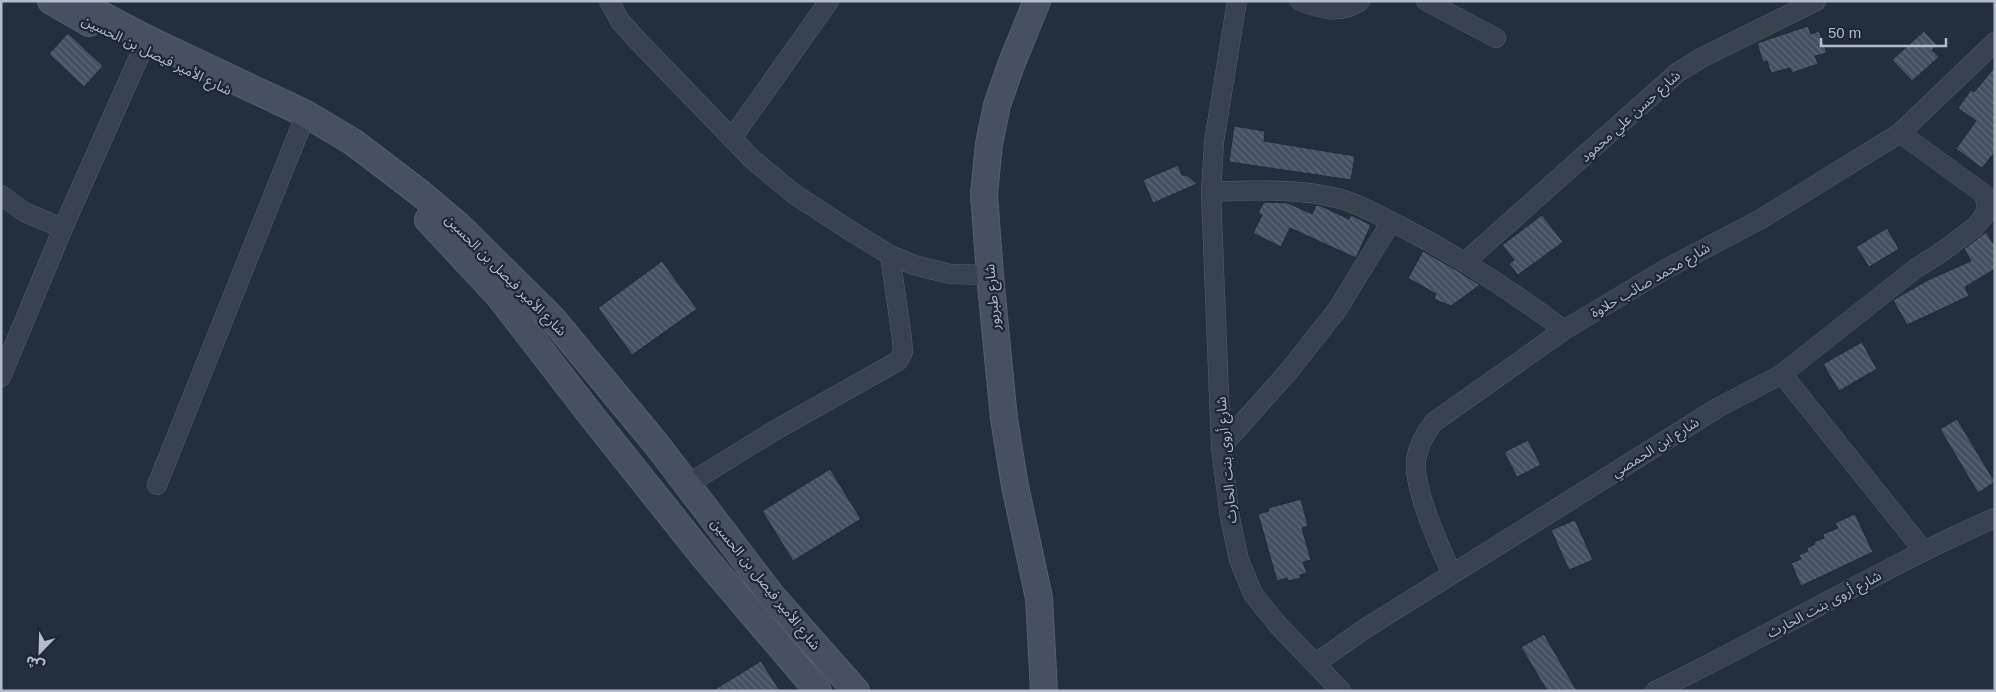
<svg xmlns="http://www.w3.org/2000/svg" width="1996" height="692" viewBox="0 0 1996 692" font-family="Helvetica,'Noto Sans Arabic',sans-serif">
<style>
.building{fill:url(#building-back-hatch);stroke:#1f2835}
.lines{fill:none;stroke-linecap:round;stroke-linejoin:round}
.street-casing{stroke:#565f6c;stroke-width:20}
.secondary-casing{stroke:#565f6c;stroke-width:28}
.street{stroke:#38414e;stroke-width:19}
.secondary{stroke:#465061;stroke-width:26}
.labels{text-anchor:middle;stroke-width:4.5;stroke-linejoin:round;paint-order:stroke}
.street-label{font-size:14px;fill:#b4bcc9;stroke:#1d2633}
</style>
<defs>
<pattern id="building-back-hatch" width="6" height="6" patternUnits="userSpaceOnUse" patternTransform="scale(1.25)"><rect width="6" height="6" fill="#455162"/><path d="M-1 5l2 2M0 0l6 6M5-1l2 2" fill="none" stroke="#5d6877"/></pattern>
</defs>
<rect width="100%" height="100%" fill="#242f3e"/>
<path class="building" d="M1808,26L1811,34L1819,31L1827,53L1815,56L1818,64L1792,73L1790,68L1771,73L1767,61L1763,62L1757,43Z
M1924,31L1937,45L1932,50L1939,57L1912,81L1892,60Z
M68,33L103,66L84,87L49,54Z
M1995,67V152L1982,168L1956,149L1976,121L1958,108L1971,90L1974,92Z
M1234,126L1265,131L1264,141L1355,156L1351,180L1229,162Z
M1178,165L1182,175L1188,176L1197,184L1153,203L1143,180Z
M1264,202L1288,203L1312,214L1316,205L1321,206L1349,219L1351,215L1371,225L1356,258L1290,228L1281,247L1253,233L1262,215L1258,213Z
M1542,215L1563,242L1518,275L1509,264L1514,260L1502,245Z
M1887,228L1899,249L1869,267L1856,247Z
M1986,232L1995,246V269L1965,287L1969,296L1907,325L1893,300L1928,280L1971,261L1964,249Z
M1423,251L1458,271L1480,285L1451,306L1434,299L1436,294L1408,278Z
M662,261L697,309L632,355L598,308Z
M1862,342L1877,369L1839,391L1823,364Z
M1957,419L1995,482L1978,493L1940,429Z
M1528,440L1541,465L1517,477L1504,452Z
M830,469L861,519L793,561L762,511Z
M1301,499L1308,526L1302,528L1311,560L1303,562L1307,573L1300,575L1301,578L1288,581L1287,578L1277,581L1258,514L1269,511L1268,508Z
M1855,514L1873,552L1801,586L1791,563L1801,559L1799,555L1808,551L1807,548L1815,544L1814,542L1824,538L1823,534L1838,528L1835,523Z
M1575,520L1593,560L1569,570L1551,530Z
M1544,634L1577,691H1547L1521,647Z
M761,661L780,691H712Z"/>
<g class="lines">
<defs>
<path id="street" d="M609,1L620,21L638,41L752,159L794,194L854,233L890,255L914,265L950,274L990,275
M1237,1L1214,142L1211,192L1221,447L1230,518L1239,560L1253,594L1278,625L1341,691
M1300,1C1321,9 1340,15 1360,1
M1426,1L1496,38
M732,138L829,1
M1211,192C1253,190 1304,188 1344,200C1363,206 1382,217 1400,226C1458,256 1512,291 1564,330
M1,195L26,213L63,228
M1465,262L1677,73L1701,58L1816,1
M1782,374L1923,550
M1,377L63,228L147,39
M1221,447L1288,372L1337,310L1391,222
M688,484L772,432L898,361L903,352L902,339L890,255
M157,485L306,114
M1452,574C1440,548 1413,488 1416,460C1418,446 1425,433 1434,422L1564,330L1664,270L1761,219L1900,133L1995,42
M1316,663L1366,628L1719,407L1782,374L1915,269L1943,251L1975,227L1984,216L1987,207L1984,194L1900,133
M1655,691C1770,636 1878,569 1995,518"/>
<path id="secondary" d="M51,1L89,23
M75,1L147,39L306,114L353,142L420,193L459,226L552,318L657,445L772,596L856,691
M1037,1L1011,65L997,105L989,144L984,194L990,275L1004,419L1015,486L1039,598L1044,691
M428,220L499,296L594,419L704,557L818,691"/>
</defs>
<use href="#street" class="street-casing"/>
<use href="#secondary" class="secondary-casing"/>
<use href="#street" class="street"/>
<use href="#secondary" class="secondary"/>
</g>
<g class="labels">
<g class="street-label">
<text transform="translate(157 55) rotate(26)" y="5">شارع الأمير فيصل بن الحسين</text>
<text transform="translate(1630 116) rotate(-42)" y="5">شارع حسن علي محمود</text>
<text transform="translate(506 275) rotate(45)" y="5">شارع الأمير فيصل بن الحسين</text>
<text transform="translate(1650 280) rotate(-30)" y="5">شارع محمد صائب حلاوة</text>
<text transform="translate(992 297) rotate(-95)" y="5">شارع طبربور</text>
<text transform="translate(1655 447) rotate(-32)" y="5">شارع ابن الحمصي</text>
<text transform="translate(1226 460) rotate(-95)" y="5">شارع أروى بنت الحارث</text>
<text transform="translate(766 584) rotate(51)" y="5">شارع الأمير فيصل بن الحسين</text>
<text transform="translate(1824 604) rotate(-28)" y="5">شارع أروى بنت الحارث</text>
</g>
</g>
<rect width="1996" height="692" fill="none" stroke="#b4bcc9" stroke-width="5"/>
<g transform="translate(40 652) rotate(203)" stroke="#1d2633" stroke-width="4" paint-order="stroke">
<path d="M0-4L9 19L0 12L-9 19Z" fill="#b4bcc9"/>
<text y="-8" font-size="14" font-weight="bold" text-anchor="middle" fill="#b4bcc9">ش</text>
</g>
<path d="M1821 38v8h125v-8" fill="none" stroke="#b4bcc9" stroke-width="2.5"/>
<text x="1828" y="38" font-size="15" fill="#b4bcc9" stroke="#1d2633" stroke-width="4" paint-order="stroke">50 m</text>
</svg>
